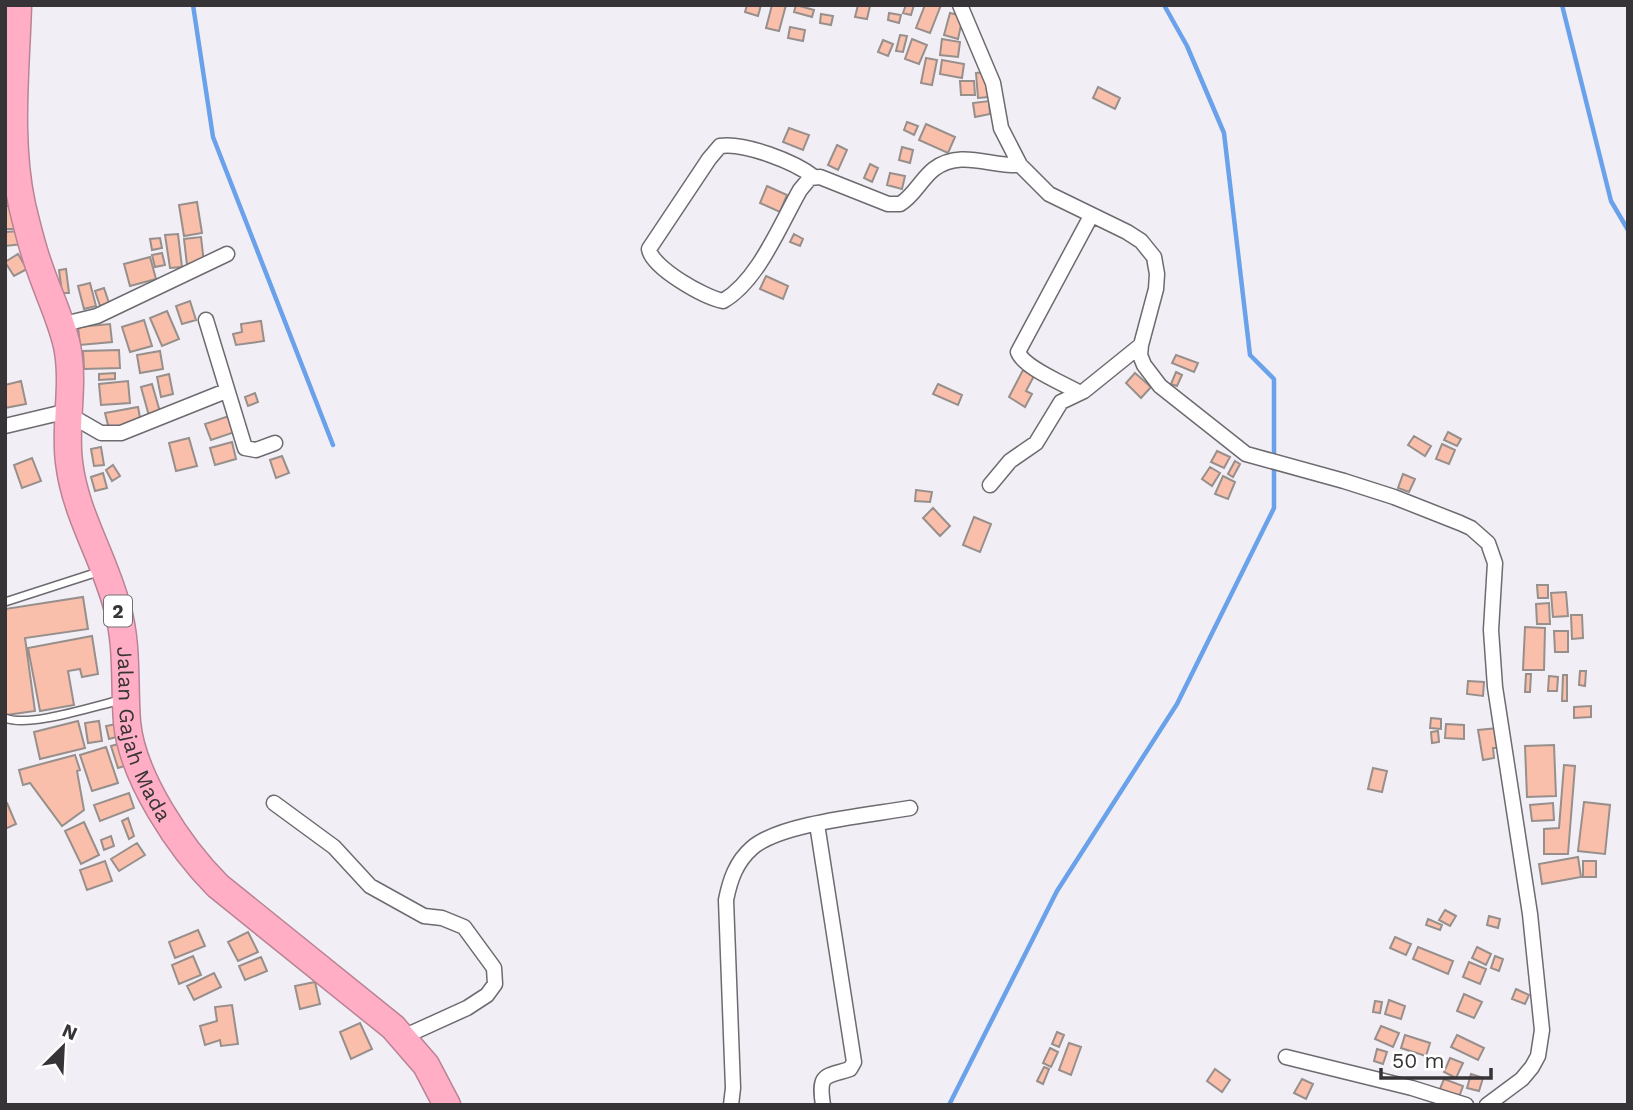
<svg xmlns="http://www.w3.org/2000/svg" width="1633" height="1110" viewBox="0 0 1633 1110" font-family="'Work Sans',sans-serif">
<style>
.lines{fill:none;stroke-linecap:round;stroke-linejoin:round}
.stream{stroke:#6aa1eb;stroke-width:4.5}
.building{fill:#fabfaa;stroke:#978f8c;stroke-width:2}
.lane-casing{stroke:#6d6a70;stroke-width:10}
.street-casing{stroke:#6d6a70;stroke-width:17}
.highway-casing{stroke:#b98394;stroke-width:29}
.lane{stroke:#fff;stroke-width:7}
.street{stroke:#fff;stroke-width:14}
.highway{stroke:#ffaec6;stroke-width:26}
.labels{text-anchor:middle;stroke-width:5;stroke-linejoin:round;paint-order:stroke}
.shield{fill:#fff;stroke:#727173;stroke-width:2}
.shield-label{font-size:19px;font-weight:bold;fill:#363437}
.street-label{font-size:21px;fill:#363437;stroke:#fff}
</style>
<rect width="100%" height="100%" fill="#f2eef5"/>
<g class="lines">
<path class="stream" d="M193,5L213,137L333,445
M1562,5L1611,201L1628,230
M949,1105L1057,891L1177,704L1274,508V379L1250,355L1224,133L1187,46L1164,5"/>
</g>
<path class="building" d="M747,5H761L758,16L745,12Z
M772,5H786L779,31L766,28Z
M796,5L814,10L812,17L794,12Z
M858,5L870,6L867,19L855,17Z
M906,5H914L911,15L903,13Z
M925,5H941L930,33L916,28Z
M889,13L901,15L899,23L888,20Z
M950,13L963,16L958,39L944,35Z
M821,14L833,16L831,25L820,23Z
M790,27L805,30L803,41L788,38Z
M900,35L907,36L903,52L896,51Z
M912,39L927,45L919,64L905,59Z
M942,39L960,42L958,57L940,55Z
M883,40L893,44L888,56L878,52Z
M926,58L937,60L932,85L921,83Z
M942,60L964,64L962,78L940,74Z
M986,72L989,97L978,98L976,73Z
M960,81H974L975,95H961Z
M1098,87L1120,98L1115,109L1093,98Z
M989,101L990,114L975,117L973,103Z
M907,122L918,126L914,135L904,130Z
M926,124L955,137L948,153L919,140Z
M789,128L809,135L803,150L783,142Z
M837,145L847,150L838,170L828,165Z
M902,147L913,150L910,163L899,160Z
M870,164L878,168L872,182L864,178Z
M890,173L905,176L902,189L887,185Z
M767,186L787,195L780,212L760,203Z
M197,202L202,233L184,236L179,205Z
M5,206H14V229H5Z
M22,231L23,244L5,246V232Z
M178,234L182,267L170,268L165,235Z
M794,234L803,239L800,246L790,242Z
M201,237L204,263L187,265L184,239Z
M160,238L162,248L152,250L150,239Z
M162,253L165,265L155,267L152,255Z
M18,254L27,269L14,276L5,262Z
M150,257L156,279L130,286L124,264Z
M66,269L69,293H62L59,270Z
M766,276L788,286L783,299L760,289Z
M90,283L96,306L84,309L78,286Z
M104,288L109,303L100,306L95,291Z
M190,301L196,320L182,324L176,306Z
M167,311L179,339L162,346L150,318Z
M144,320L152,346L130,352L122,327Z
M261,321L264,341L236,345L233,334L242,332L241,324Z
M110,324L112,342L80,345L78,327Z
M119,350L120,368L84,369L83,351Z
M160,351L163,369L140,373L137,355Z
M1176,355L1198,363L1194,372L1172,363Z
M1023,370L1034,376L1026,391L1032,394L1025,407L1009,397Z
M1176,372L1182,375L1177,386L1171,384Z
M115,373V379L99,380V374Z
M1135,373L1151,387L1141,398L1126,383Z
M169,374L173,394L161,397L157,377Z
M21,381L26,404L5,408V385Z
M128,381L130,403L101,405L99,384Z
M152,384L160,412L149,416L141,387Z
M938,384L962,395L958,405L933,394Z
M255,393L258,402L248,406L245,397Z
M138,407L141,423L109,429L105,413Z
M229,416L235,432L211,440L205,424Z
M1448,432L1461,439L1457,446L1444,440Z
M1414,436L1431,446L1425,456L1408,445Z
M189,438L197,466L176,471L169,443Z
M232,442L236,459L215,465L210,448Z
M1442,444L1455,450L1449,464L1436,459Z
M101,447L104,465L94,466L91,449Z
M1217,451L1230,457L1224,468L1211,462Z
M282,456L289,473L276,478L270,460Z
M32,458L41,481L22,488L14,465Z
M1235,461L1240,464L1233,477L1228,474Z
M113,465L120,476L112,481L106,470Z
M1210,467L1220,473L1212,486L1202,479Z
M103,473L107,488L95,491L91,477Z
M1403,474L1415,479L1409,492L1398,488Z
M1223,476L1235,482L1228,499L1215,494Z
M916,490L932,492L930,502L915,501Z
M933,508L950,526L940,536L923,518Z
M974,517L991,524L980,552L963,545Z
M1537,585H1548V598H1538Z
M1566,592L1568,616L1553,617L1551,593Z
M83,597L88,629L25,638L35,711L6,715L5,609Z
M1549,603L1550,624H1537L1536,604Z
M1571,615H1582L1583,638L1572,639Z
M1525,627L1545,628L1544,670H1523Z
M1554,631H1568V652H1555Z
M92,636L98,674L82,677L80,669L68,671L74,705L40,711L28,648Z
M1580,671H1586L1585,686L1579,685Z
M1526,674H1531L1530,692H1525Z
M1563,675H1567V701H1562Z
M1549,676L1558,677L1557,691H1548Z
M1468,681L1484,682L1483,696L1467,694Z
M1591,706V717L1574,718V707Z
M1431,718L1441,719V729L1430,728Z
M78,721L85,748L40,759L34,732Z
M99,721L102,741L88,743L85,723Z
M117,724L120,736L109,739L106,726Z
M1446,724L1464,725V739L1445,738Z
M1498,728L1499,748H1493L1494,758L1483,760L1478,730Z
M1438,731L1439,742L1432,743L1431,732Z
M122,743L128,765L118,768L111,746Z
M1554,745L1556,796L1527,797L1525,746Z
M106,747L118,783L92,791L80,755Z
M75,755L80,770L77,771L84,810L62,826L30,783L23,785L19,770Z
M1564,765L1575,766L1568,854H1544V829L1559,828Z
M1373,768L1387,771L1382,792L1368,789Z
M129,793L134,808L100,821L94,805Z
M1584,802L1610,805L1605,854L1578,851Z
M7,803L16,824L5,829V804Z
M1553,803L1554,820L1532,821L1530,805Z
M128,818L134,836L129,839L122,821Z
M84,822L99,855L81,864L65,831Z
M111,836L114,846L104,850L101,840Z
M137,843L145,855L119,871L111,859Z
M1578,857L1581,877L1542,884L1539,864Z
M105,861L112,881L87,890L80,870Z
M1583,861H1596V877H1583Z
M1445,910L1456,916L1450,926L1439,920Z
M1489,916L1500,919L1498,928L1487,925Z
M1428,919L1442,925L1440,930L1426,925Z
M198,930L205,946L175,958L169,942Z
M248,932L258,952L238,961L228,942Z
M1395,937L1411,944L1406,955L1390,948Z
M1418,947L1453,961L1448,974L1413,959Z
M1477,947L1491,954L1486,965L1472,958Z
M193,956L201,975L179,984L172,965Z
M1495,956L1503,959L1499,971L1491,968Z
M261,957L267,971L245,980L239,966Z
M1469,962L1486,969L1480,984L1463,977Z
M214,973L221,987L194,1000L187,986Z
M315,982L320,1004L300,1009L295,986Z
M1516,989L1529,995L1525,1004L1512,999Z
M1464,994L1482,1002L1474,1018L1457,1011Z
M1389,1000L1405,1006L1401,1019L1385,1014Z
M1375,1001L1382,1002L1380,1013L1373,1012Z
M232,1005L238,1044L221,1046L220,1040L205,1045L200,1026L217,1021L215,1007Z
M360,1023L372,1049L351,1059L340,1032Z
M1381,1026L1399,1033L1393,1047L1375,1039Z
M1057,1032L1064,1035L1059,1047L1052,1044Z
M1405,1035L1430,1043L1426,1056L1401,1048Z
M1457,1035L1484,1048L1478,1060L1451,1047Z
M1069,1043L1081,1047L1071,1075L1059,1070Z
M1050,1048L1058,1052L1051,1067L1043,1063Z
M1377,1049L1387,1052L1383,1064L1374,1061Z
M1450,1058L1463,1063L1456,1078L1444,1072Z
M1044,1067L1049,1069L1043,1084L1037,1081Z
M1215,1069L1230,1080L1222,1092L1207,1081Z
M1471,1074L1483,1078L1479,1091L1467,1088Z
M1302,1079L1313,1084L1306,1099L1294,1093Z
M1444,1079L1463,1086L1459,1097L1440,1089Z"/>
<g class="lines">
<defs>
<path id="lane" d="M5,602L101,571
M5,718C29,728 94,706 121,700"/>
<path id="street" d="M960,5L993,83L1001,128L1020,165L1049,194L1127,232L1141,241L1154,257L1157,274L1156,289L1141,345L1140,355L1144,365L1160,386L1246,454L1344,481L1394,497L1460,523L1471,528L1488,543L1495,563L1491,630L1495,687L1530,914L1542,1030L1538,1056L1532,1067L1522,1079L1487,1105
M814,177C795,162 744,142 720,146L709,159L649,249C652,268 704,297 723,301C758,281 780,225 800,190L810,178L820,177L888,204H900C914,196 921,179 934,169C961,149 991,167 1020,165
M206,320L245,448L256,450L275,443
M60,325L97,316L227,254
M1080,393C1065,384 1024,368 1018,352L1091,216
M68,414L101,433H121L226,391
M5,426L68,411
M990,485L1010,461L1036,443L1061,402L1084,391L1141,345
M274,803L334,847L370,886L424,916L442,918L464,927L494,968L495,984L487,995L467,1008L403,1037
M817,824L854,1062L850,1069C825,1077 818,1073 823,1105
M1286,1057L1412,1088L1466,1105
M731,1105L733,1088L726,900C730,880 736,862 752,848C780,823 871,815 910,808"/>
<g id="highway">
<path id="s1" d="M18,5C16,72 8,140 22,205C27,226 32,247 39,266C48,293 61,319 67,346C75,385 64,424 69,462C75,514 104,557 117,607C128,644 124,684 127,722C132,777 180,848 218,886L393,1027L426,1065L447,1105"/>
</g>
</defs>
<use href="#lane" class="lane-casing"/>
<use href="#street" class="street-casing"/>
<use href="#highway" class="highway-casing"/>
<use href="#lane" class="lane"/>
<use href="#street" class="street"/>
<use href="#highway" class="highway"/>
</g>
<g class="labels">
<rect class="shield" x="104" y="595.5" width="28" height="31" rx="5"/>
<g class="shield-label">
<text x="118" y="618">2</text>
</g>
<g class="street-label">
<text dy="7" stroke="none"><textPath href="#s1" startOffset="749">Jalan Gajah Mada</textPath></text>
</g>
</g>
<rect width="1633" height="1110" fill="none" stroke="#363437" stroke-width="14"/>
<g transform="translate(63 1047) rotate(24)" stroke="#ffffff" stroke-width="5" paint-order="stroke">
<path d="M0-5L12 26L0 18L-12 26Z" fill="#363437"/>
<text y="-10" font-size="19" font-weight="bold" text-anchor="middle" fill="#363437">N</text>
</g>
<path d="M1381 1068v10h110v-10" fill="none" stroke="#363437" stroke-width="3.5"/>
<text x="1392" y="1068" font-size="21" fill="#363437" stroke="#ffffff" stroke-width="5" paint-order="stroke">50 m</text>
</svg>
